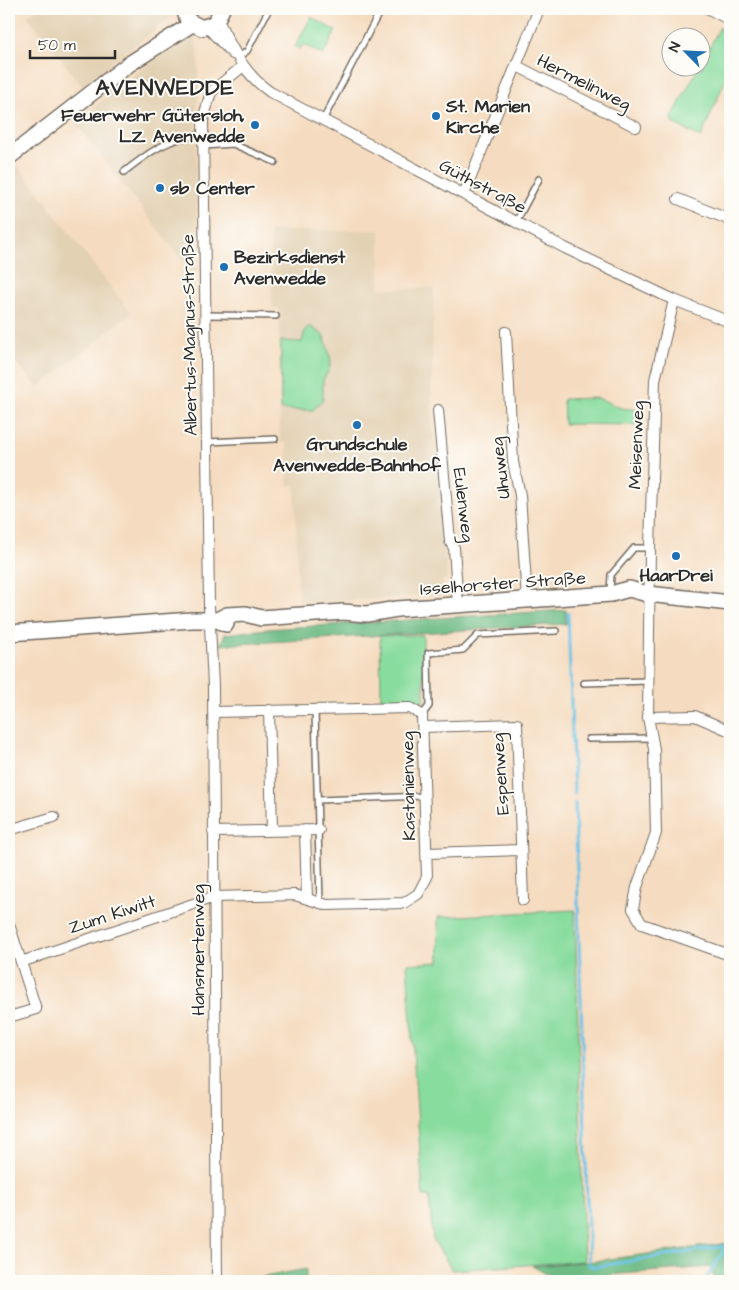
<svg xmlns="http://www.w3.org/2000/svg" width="739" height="1290" viewBox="0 0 739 1290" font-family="'Architects Daughter',sans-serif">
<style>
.built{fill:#e3d1b4}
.green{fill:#88dc9e;stroke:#5a8464}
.forest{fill:#6ebc85;stroke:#4c7458}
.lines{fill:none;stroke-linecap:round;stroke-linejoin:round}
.stream{stroke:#68c1e5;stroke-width:3}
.lane-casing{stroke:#72695f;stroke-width:8}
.street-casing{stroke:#72695f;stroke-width:12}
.secondary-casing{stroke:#72695f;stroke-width:18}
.lane{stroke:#fff;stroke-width:5}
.street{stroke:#fff;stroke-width:10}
.secondary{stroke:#fff;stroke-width:15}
.poi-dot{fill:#1f6fb2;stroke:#fdfcf7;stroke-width:2}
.labels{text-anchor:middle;stroke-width:4;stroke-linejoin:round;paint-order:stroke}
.street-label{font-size:18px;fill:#2b2b2b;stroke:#fdfcf7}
.poi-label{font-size:18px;font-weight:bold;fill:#2b2b2b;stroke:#fdfcf7;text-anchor:start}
.district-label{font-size:22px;font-weight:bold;letter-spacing:1px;fill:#2b2b2b;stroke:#fdfcf7}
</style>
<rect width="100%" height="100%" fill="#fdfcf7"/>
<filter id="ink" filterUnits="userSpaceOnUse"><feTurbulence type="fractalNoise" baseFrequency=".02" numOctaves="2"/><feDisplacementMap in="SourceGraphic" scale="10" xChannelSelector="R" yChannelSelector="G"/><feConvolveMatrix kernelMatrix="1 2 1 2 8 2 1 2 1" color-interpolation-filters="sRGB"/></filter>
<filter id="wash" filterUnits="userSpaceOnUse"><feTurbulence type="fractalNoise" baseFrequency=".0096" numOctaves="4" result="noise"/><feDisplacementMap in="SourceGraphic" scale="20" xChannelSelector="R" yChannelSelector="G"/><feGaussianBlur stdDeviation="1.12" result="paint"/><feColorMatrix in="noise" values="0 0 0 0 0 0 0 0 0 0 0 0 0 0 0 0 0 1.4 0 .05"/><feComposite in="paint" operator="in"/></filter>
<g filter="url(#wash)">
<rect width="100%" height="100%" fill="#f5dcc0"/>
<path class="built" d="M36,9H173V16L82,86L27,16Z
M193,35L198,50L199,97L196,110L197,276L193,275L75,122L184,36Z
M18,166L131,313L38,388L17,363L9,369V173Z
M380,230V289L434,288L431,409L441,486L447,580H443L444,595L298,603L295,486L288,485L287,443H280L279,309H272L270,231Z"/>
<path class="green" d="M311,17L336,31L323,55L303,44L300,49L295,47Z
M720,27L730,32V69L701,138L673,123L672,117L698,68H702V61Z
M310,326L324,336L331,360L329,370L323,380V399L313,410H281V341L302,342L305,330Z
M598,398L621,408L640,410L639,425L564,424L563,399Z
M423,635L424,701L381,702L380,636Z
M575,910L584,1261L452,1270L433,1239L429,1196H423L407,964L439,962L438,917Z"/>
<path class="forest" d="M566,610V624L220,645L225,634L267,629Z
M729,1243L730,1281H716L710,1267L556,1279L532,1266L595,1261Z
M306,1269V1281H243Z"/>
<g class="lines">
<path class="stream" d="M568,613L574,794
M575,803L589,1265L594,1267L726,1246
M705,1281L726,1247"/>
</g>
</g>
<g filter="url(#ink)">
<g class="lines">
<defs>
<path id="lane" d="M237,58L247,51L269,9
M323,120L381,9
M204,146L233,144L275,162
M124,172C148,153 170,136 203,135
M516,222L539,179
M206,315L276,316
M207,442L275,439
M610,591L611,575L634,548H650
M584,683L648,681
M315,710L320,903
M422,715L429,706L428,653L463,650L478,635L556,631
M589,739L652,738
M318,800L424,796"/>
<path id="street" d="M709,9L730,20
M218,20C232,48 243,73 270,92L565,248L674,300L730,322
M207,27L233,54
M517,66L636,127
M464,194L539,9
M678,199L730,220
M674,300L655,380L650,548L648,717L654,749L656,833L637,887L633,909L642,924L730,955
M506,332L513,462L520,495L527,599
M438,410L450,541L454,548L458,605
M269,710L272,830
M648,717L695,716L730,731
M424,727L517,724L523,900
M9,830L54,817
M305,830L307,898
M213,832L319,830
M426,853L521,850
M9,924L36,1009L9,1017
M21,962L214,897L295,895L327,905L404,903L418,894L427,877L422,715L410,708L213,712
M217,1281L213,686L209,606L203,120L211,92L242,67"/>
<path id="secondary" d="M184,9L188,21L202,28L215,23L222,9
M9,157L129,64L192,24
M217,620L227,615L246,614L261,618L343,612L367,614L397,609L611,594L629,589L648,594L730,603
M9,633L192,620H217L226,624"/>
</defs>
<use href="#lane" class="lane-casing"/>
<use href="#street" class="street-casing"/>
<use href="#secondary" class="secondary-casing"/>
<use href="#lane" class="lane"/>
<use href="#street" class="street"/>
<use href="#secondary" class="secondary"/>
</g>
</g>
<g class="poi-dot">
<circle cx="436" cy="116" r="5"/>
<circle cx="255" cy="125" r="5"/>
<circle cx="160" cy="188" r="5"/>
<circle cx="224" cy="267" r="5"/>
<circle cx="357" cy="425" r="5"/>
<circle cx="676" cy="556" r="5"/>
</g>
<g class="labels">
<g class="street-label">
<text transform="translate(584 82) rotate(27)" y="6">Hermelinweg</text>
<text transform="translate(483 186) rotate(28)" y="6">Güthstraße</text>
<text transform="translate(189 335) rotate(-91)" y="6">Albertus-Magnus-Straße</text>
<text transform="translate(636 445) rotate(-88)" y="6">Meisenweg</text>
<text transform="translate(500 468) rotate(-97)" y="6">Uhuweg</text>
<text transform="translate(464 505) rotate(83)" y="6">Eulenweg</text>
<text transform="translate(503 583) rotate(-4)" y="6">Isselhorster Straße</text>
<text transform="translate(500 774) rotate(-94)" y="6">Espenweg</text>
<text transform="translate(408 786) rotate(-91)" y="6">Kastanienweg</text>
<text transform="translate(112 914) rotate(-18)" y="6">Zum Kiwitt</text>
<text transform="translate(198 950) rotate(-90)" y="6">Hansmertenweg</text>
</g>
<g class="poi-label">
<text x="446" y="112">St. Marien<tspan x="446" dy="21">Kirche</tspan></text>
<text x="245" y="121" text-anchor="end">Feuerwehr Gütersloh,<tspan x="245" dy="21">LZ Avenwedde</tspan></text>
<text x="170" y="194">sb Center</text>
<text x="234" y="263">Bezirksdienst<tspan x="234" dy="21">Avenwedde</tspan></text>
<text x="357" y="450" text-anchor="middle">Grundschule<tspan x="357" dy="21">Avenwedde-Bahnhof</tspan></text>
<text x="676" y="581" text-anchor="middle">HaarDrei</text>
</g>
<g class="district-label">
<text x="165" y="95">AVENWEDDE</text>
</g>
</g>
<rect width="739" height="1290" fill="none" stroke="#fdfcf7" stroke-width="30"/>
<g transform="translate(686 52) rotate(294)"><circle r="24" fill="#fdfcf7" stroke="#a9a8a5"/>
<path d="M0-4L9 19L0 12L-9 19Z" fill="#1f6fb2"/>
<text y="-8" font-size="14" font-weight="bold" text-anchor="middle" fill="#2b2b2b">N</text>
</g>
<path d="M30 50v8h85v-8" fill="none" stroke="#2b2b2b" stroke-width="2.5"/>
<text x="38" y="50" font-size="15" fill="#2b2b2b" stroke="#fdfcf7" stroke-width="4" paint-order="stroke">50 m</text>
</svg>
